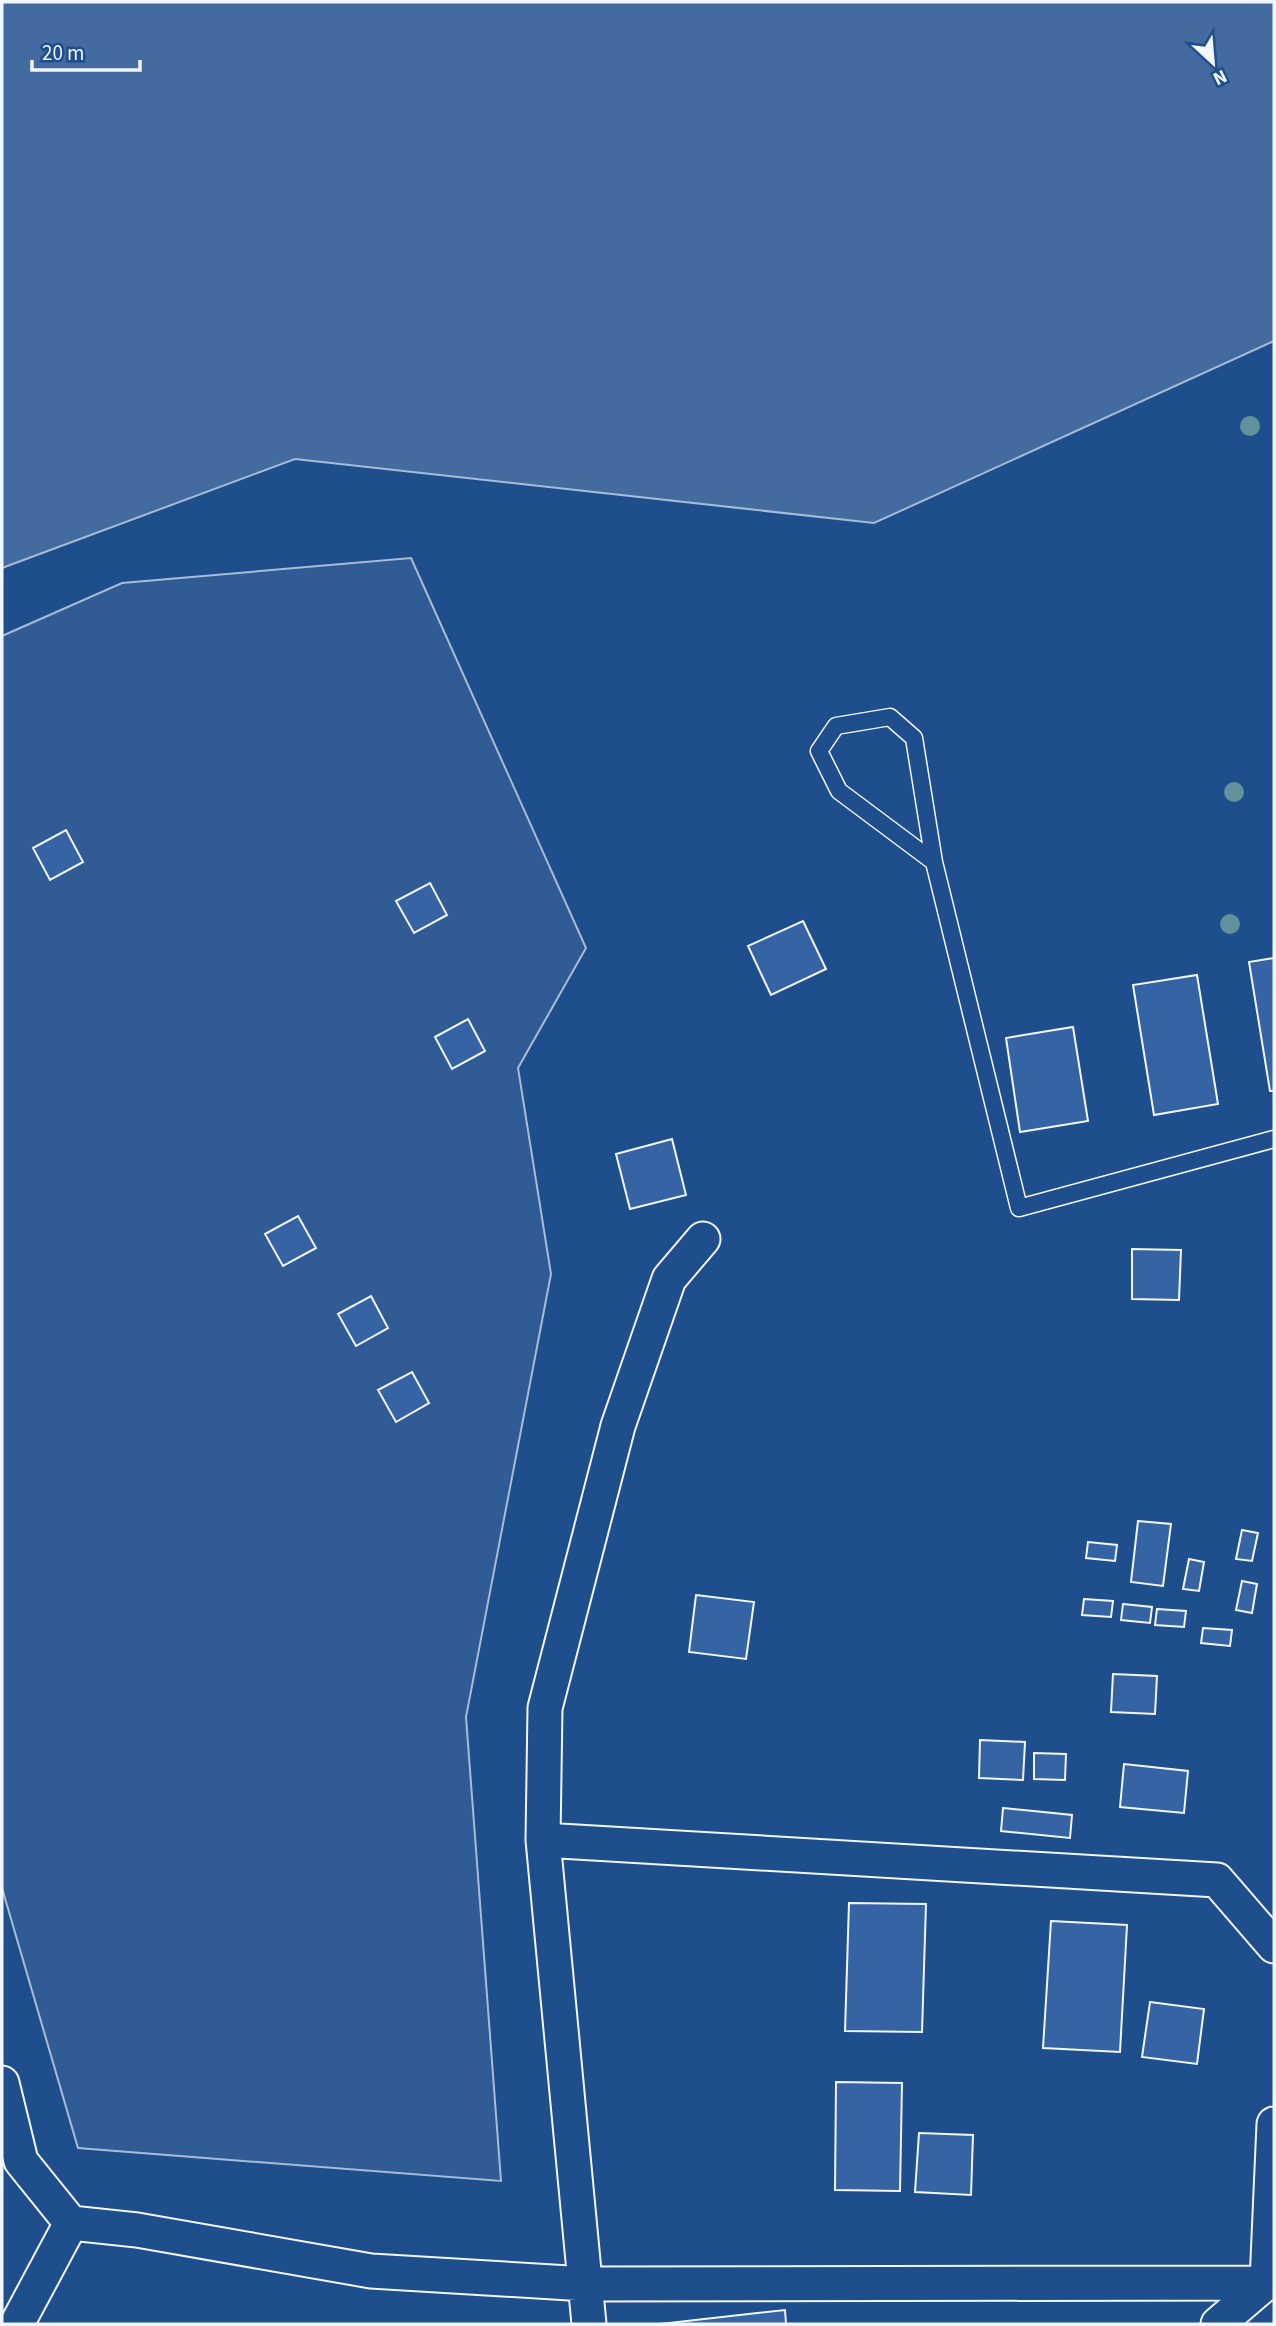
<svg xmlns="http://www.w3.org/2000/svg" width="1276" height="2326" viewBox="0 0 1276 2326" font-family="'Source Sans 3',sans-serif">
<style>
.built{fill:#305b95;stroke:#a8bbd7;stroke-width:2}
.water{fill:#446ba0;stroke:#a8bbd7;stroke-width:2}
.building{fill:#3563a3;stroke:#f2f6ff;stroke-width:2}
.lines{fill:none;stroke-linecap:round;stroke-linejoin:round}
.lane-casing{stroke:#f2f6ff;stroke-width:19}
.street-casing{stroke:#f2f6ff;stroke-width:37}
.lane{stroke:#1f4e8c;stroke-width:16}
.street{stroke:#1f4e8c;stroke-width:33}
.tree{fill:#61919a}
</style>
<rect width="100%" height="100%" fill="#1f4e8c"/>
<path class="built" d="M411,558L586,948L518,1068L551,1274L466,1717L501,2181L78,2148L2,1888V636L122,583Z"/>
<path class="water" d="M2,2H1274V341L874,523L295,459L2,568Z"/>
<path class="building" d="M66,830L83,862L50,880L33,848Z
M430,883L447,915L414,933L396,901Z
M803,921L826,969L771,995L748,946Z
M1274,958V1091H1270L1249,962Z
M1197,975L1218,1104L1154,1115L1133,985Z
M468,1019L485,1051L452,1069L435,1037Z
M1073,1027L1088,1121L1020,1132L1006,1038Z
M672,1139L686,1195L630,1209L616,1154Z
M298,1216L316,1248L283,1266L265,1234Z
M1132,1249L1181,1250L1179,1300L1132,1299Z
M371,1296L388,1328L356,1346L338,1314Z
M412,1372L429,1403L396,1422L378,1390Z
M1138,1521L1171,1524L1163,1586L1131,1582Z
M1242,1530L1258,1533L1252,1561L1236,1559Z
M1088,1542L1117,1545L1115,1561L1086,1558Z
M1189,1559L1204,1562L1199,1591L1183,1589Z
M1242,1581L1257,1584L1252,1613L1236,1610Z
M696,1595L754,1602L746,1659L689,1652Z
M1084,1599L1113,1601L1111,1617L1082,1615Z
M1123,1604L1152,1607L1150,1623L1121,1620Z
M1157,1609L1186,1611L1184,1627L1155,1625Z
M1203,1628L1232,1630L1230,1646L1201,1643Z
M1113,1674L1157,1676L1155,1714L1111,1712Z
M980,1740L1025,1742L1023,1780L979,1778Z
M1034,1753L1066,1754L1065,1780L1034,1779Z
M1124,1764L1188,1771L1184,1813L1120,1807Z
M1003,1808L1072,1815L1070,1838L1001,1831Z
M849,1903L926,1904L922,2032L845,2031Z
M1051,1921L1127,1925L1120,2052L1043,2048Z
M1150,2002L1204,2009L1197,2064L1142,2057Z
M836,2082L902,2083L900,2191L835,2190Z
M919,2133L973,2135L971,2195L915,2192Z
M785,2310L786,2324H660Z"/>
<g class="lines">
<defs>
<path id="lane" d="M934,862L839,791L819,751L836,726L890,717L914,738L934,862L1019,1208L1274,1139"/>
<path id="street" d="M543,1840L545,1708L618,1426L669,1279L703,1239
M2,2083L21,2161L71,2223L137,2230L371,2271L586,2284L1274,2283
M17,2324L71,2223
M589,2324L543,1840L1217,1880L1274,1946
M1218,2324L1267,2282L1274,2124"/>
</defs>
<use href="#lane" class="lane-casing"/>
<use href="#street" class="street-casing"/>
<use href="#lane" class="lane"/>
<use href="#street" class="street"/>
</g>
<g class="tree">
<circle cx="1250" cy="426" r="10"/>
<circle cx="1234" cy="792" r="10"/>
<circle cx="1230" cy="924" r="10"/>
</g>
<rect width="1276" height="2326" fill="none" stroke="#f2f6ff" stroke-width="7"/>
<g transform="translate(1213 63) rotate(154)" stroke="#1f4e8c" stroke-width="5" paint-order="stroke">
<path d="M0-5L12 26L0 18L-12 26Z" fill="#f2f6ff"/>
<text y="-10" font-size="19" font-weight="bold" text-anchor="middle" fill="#f2f6ff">N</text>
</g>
<path d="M32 60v10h108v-10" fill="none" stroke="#f2f6ff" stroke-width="3.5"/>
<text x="42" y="60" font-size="21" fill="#f2f6ff" stroke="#1f4e8c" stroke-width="5" paint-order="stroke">20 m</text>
</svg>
